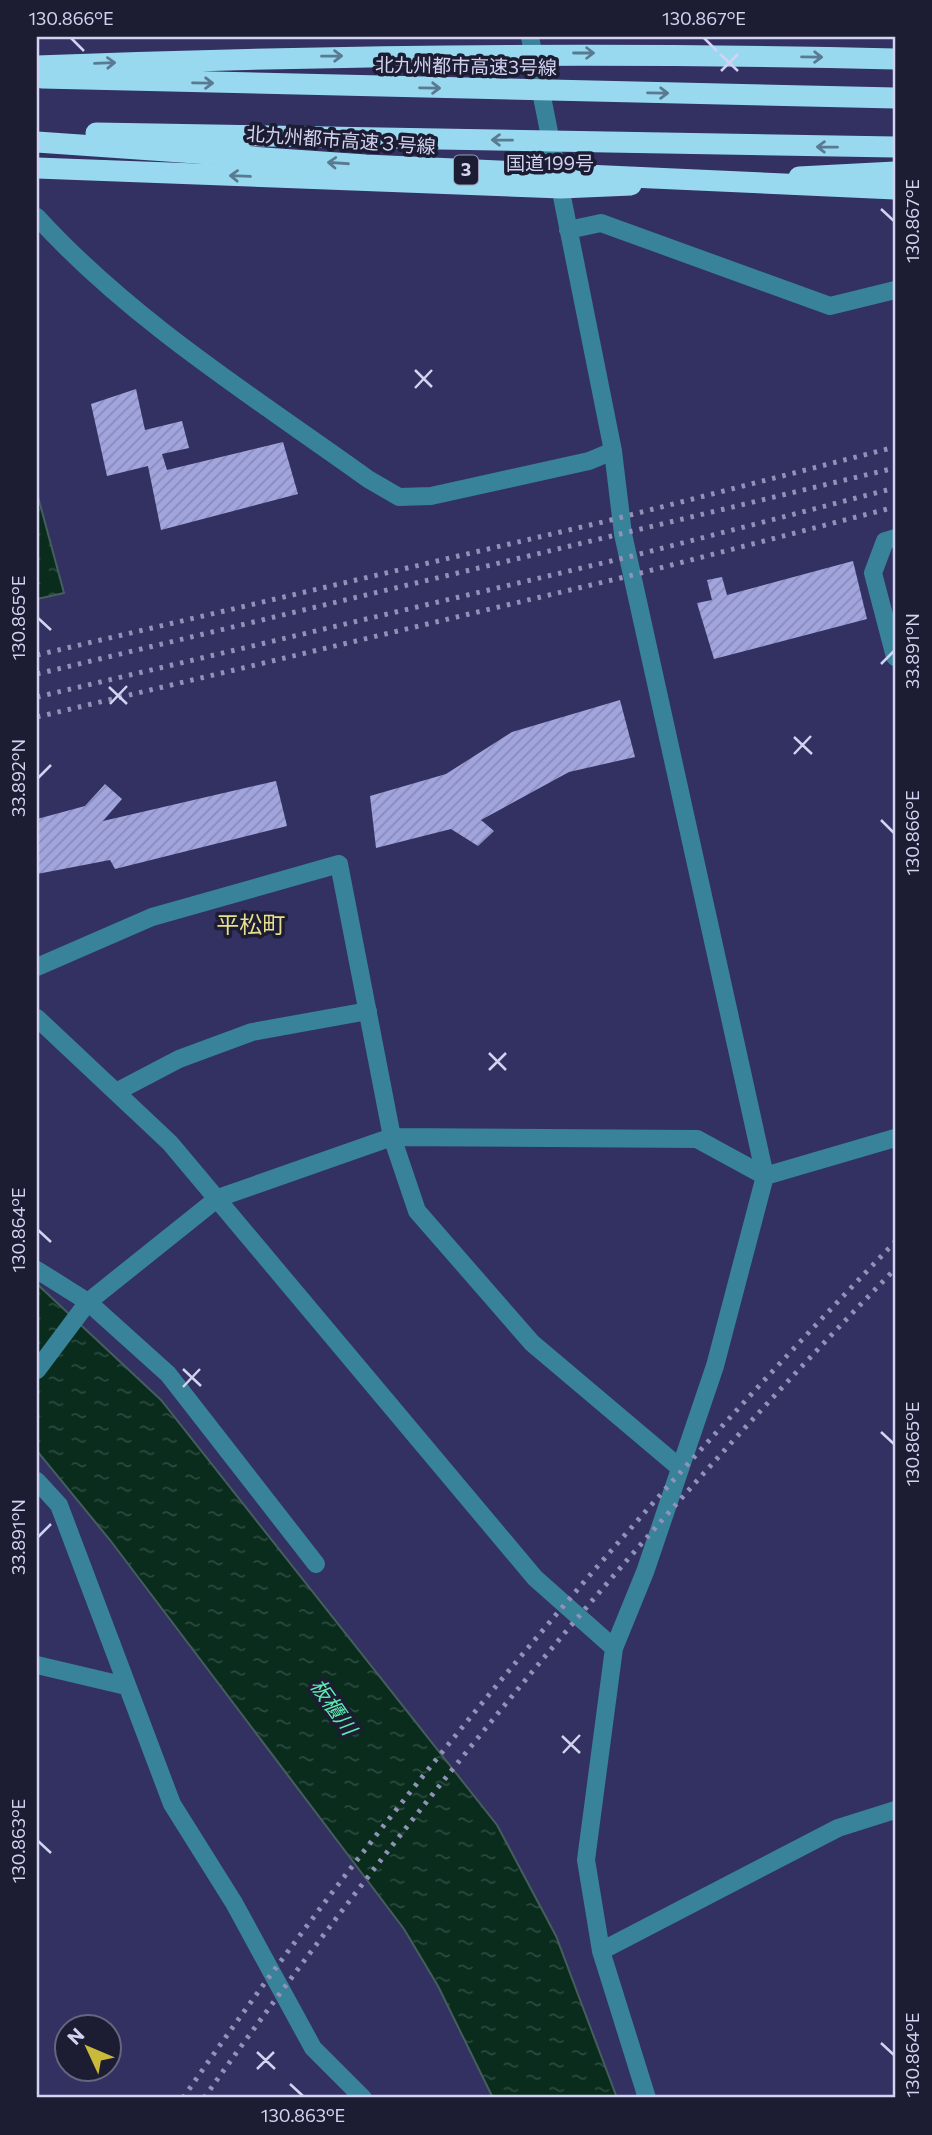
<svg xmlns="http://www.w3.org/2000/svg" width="932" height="2135" viewBox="0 0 932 2135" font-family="Commissioner,'Noto Sans JP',sans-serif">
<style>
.water{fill:url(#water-ripples);stroke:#455e5d;stroke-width:2}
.building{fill:url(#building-hatch)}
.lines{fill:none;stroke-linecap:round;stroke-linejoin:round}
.minor{stroke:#38829a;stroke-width:18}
.highway{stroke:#99d9f0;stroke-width:21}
.rail{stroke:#9192b7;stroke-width:5;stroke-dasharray:3.5 7;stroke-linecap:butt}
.highway-bridge{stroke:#99d9f0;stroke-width:21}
.oneway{stroke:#5a7a91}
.ticks{fill:none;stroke:#d1d3f1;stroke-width:2.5}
.labels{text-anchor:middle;stroke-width:7;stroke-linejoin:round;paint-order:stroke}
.shield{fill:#1c1c32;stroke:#9b9cb8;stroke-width:2}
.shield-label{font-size:18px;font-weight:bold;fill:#d1d3f1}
.street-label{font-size:19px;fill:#d1d3f1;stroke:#1c1c32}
.water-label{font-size:21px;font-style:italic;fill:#5decb0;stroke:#1c1c32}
.quarter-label{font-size:23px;fill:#e7de8f;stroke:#1c1c32}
.neatline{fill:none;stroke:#d1d3f1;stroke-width:2.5}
.ticks-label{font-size:18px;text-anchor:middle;fill:#d1d3f1}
</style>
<defs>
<pattern id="water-ripples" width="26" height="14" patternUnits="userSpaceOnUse" patternTransform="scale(1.75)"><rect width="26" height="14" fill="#092c1d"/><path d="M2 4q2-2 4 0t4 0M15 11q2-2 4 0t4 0" fill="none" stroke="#2c4a3e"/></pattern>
<pattern id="building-hatch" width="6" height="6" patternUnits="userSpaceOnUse" patternTransform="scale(1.75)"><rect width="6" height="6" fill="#a1a4dd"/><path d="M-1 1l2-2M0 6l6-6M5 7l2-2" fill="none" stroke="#888bb8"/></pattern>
</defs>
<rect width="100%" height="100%" fill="#323161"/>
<path class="water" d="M37,493L64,593L37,599Z
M37,1284L161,1400L497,1825L556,1936L617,2098H493L438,1986L404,1929L110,1540L37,1451Z"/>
<path class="building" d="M136,389L145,430L182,421L189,448L162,454L167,470L283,442L298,494L161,530L148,466L107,476L91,404Z
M853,561L867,619L714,659L697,603L712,600L707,580L722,577L727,595Z
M620,700L635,757L569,772L481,820L494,831L478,846L451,829L376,848L370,796L446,774L512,732Z
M276,781L287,826L115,869L110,860L37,874V819L85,806L105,784L122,799L103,821Z"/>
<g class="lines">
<path class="minor" d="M530,37L613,451L623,534L765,1176L715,1366L645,1572L614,1648
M37,217C132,321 254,397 368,479L399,497L431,496L589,461L613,451
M568,230L601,223L830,306L895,290
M895,538L885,541L873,573L895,657
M37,967L152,917L339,864L392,1137L417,1211L532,1343L680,1468
M37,1018L170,1143L535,1578L614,1648L586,1860L601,1951L647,2098
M116,1092L179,1059L252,1032L368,1011
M37,1270L88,1302L168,1374L316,1564
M37,1370L88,1302L218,1198L392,1137L697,1139L765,1176L895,1138
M37,1481L59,1505L172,1804L234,1903L313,2048L363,2098
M37,1665L126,1686
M601,1951L838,1828L895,1810"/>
<path class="highway" d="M37,168L561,188L631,185
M799,177L895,172"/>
<path class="rail" d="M37,655L603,522L895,447
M37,674L895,468
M37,697L628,557L895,488
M37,717L633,575L895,507
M183,2098C394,1793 637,1509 895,1242
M204,2098C412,1806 644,1526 895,1269"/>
<path class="highway-bridge" d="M37,66C323,55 609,52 895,59
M42,78L895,98
M96,133L895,147
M37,142L366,165L895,189"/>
</g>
<defs><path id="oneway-shaft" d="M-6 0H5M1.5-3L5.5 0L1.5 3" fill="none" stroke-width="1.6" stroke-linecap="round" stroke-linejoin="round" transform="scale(1.75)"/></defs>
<g class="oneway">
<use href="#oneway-shaft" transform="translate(584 53)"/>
<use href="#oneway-shaft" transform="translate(332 56) rotate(-1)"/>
<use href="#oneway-shaft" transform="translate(812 57) rotate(1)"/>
<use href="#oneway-shaft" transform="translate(105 63) rotate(-2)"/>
<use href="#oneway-shaft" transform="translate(203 83) rotate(1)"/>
<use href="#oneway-shaft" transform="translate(430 88) rotate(1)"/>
<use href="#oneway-shaft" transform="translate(658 93) rotate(1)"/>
<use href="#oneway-shaft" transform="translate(502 140) rotate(-179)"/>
<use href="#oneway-shaft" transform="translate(827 147) rotate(-179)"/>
<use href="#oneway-shaft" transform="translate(338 163) rotate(-176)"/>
<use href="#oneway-shaft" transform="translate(240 176) rotate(-178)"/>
</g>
<path class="ticks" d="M71,38L84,51M704,38L717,51M720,54L738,71M721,71L738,54M881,209L894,221M415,370L432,387M415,388L432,370M38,618L51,630M881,664L894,651M109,687L127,704M110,704L127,686M794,737L812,754M794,754L811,736M38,778L51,765M881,820L894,833M489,1053L506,1070M489,1070L506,1053M38,1230L51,1242M183,1369L201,1386M183,1387L200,1369M881,1432L894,1444M38,1537L51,1524M562,1736L580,1753M563,1753L580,1735M38,1841L51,1853M881,2043L894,2055M257,2052L275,2069M257,2069L274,2052M290,2084L303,2096"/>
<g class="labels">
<rect class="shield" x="454" y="155.5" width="24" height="29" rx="5"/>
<g class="shield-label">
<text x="466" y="176">3</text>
</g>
<g class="street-label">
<text transform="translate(466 66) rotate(1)" y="7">北九州都市高速3号線</text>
<text transform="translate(341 140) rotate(4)" y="7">北九州都市高速３号線</text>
<text x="550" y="170">国道199号</text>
</g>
<g class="water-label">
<text transform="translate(333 1707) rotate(55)" y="7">板櫃川</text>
</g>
<g class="quarter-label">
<text x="251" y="933">平松町</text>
</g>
</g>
<rect width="932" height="2135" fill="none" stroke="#1c1c32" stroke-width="77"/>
<g transform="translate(88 2048) rotate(314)"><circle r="33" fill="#1c1c32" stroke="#64657e" stroke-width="2"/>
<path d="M0-5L12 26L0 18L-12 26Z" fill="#c9ba3a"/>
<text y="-10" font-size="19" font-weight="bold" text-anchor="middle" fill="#d1d3f1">N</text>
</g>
<rect x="38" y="38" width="856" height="2058" class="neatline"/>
<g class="ticks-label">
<text x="71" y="25">130.866°E</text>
<text x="704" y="25">130.867°E</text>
<text transform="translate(913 221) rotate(-90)" y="6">130.867°E</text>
<text transform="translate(19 618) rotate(-90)" y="6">130.865°E</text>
<text transform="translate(913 651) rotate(-90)" y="6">33.891°N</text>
<text transform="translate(19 778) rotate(-90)" y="6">33.892°N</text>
<text transform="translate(913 833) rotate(-90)" y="6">130.866°E</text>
<text transform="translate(19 1230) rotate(-90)" y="6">130.864°E</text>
<text transform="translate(913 1444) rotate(-90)" y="6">130.865°E</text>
<text transform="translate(19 1537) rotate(-90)" y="6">33.891°N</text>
<text transform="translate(19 1841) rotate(-90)" y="6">130.863°E</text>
<text transform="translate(913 2055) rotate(-90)" y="6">130.864°E</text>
<text x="303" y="2122">130.863°E</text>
</g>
</svg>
